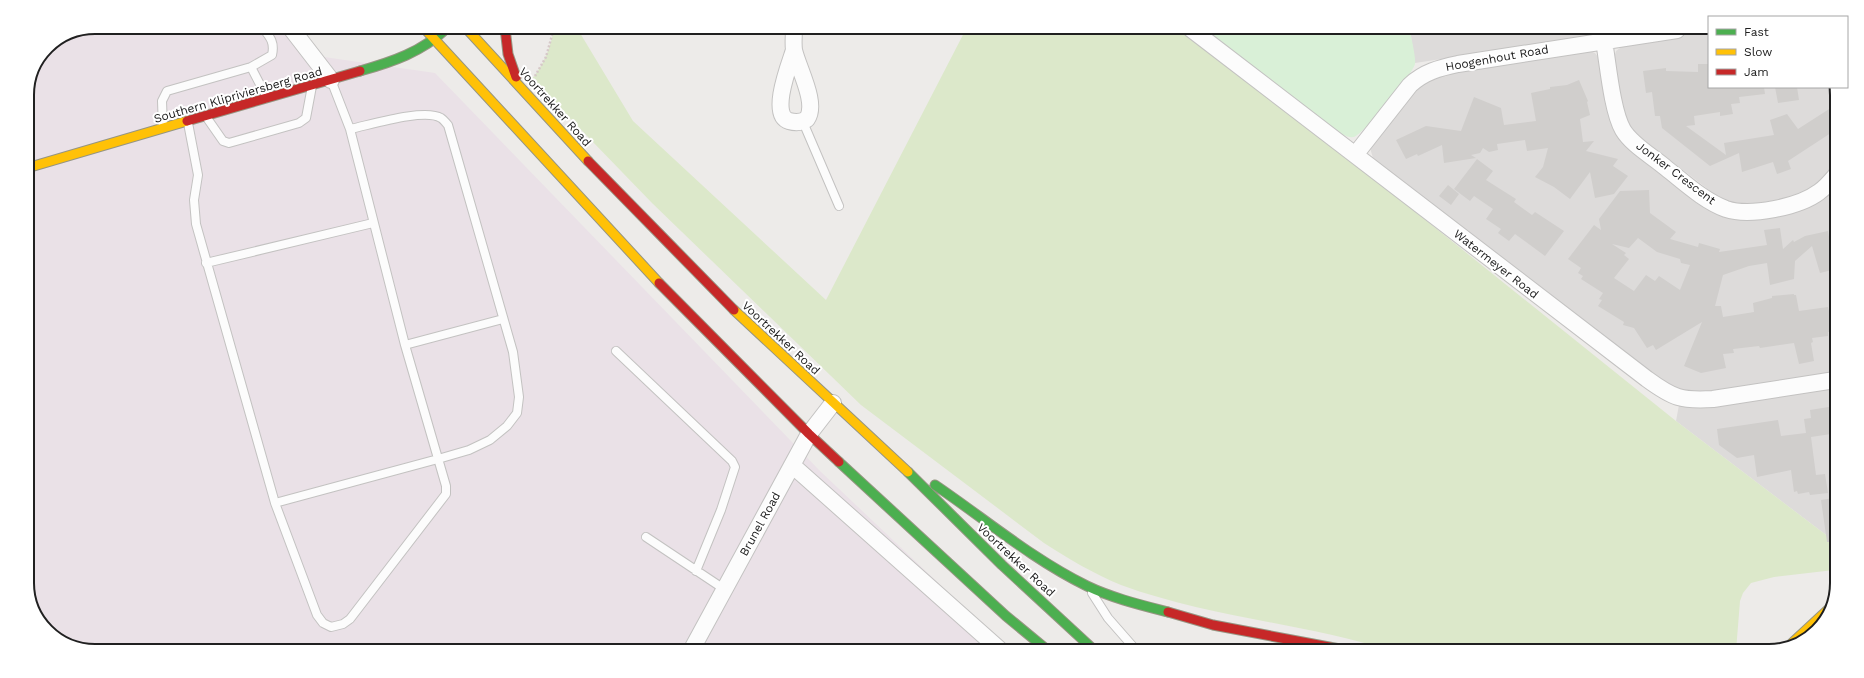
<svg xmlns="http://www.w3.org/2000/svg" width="1864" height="678" viewBox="0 0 1864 678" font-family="'Work Sans',sans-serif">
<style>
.residential{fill:#dddbda}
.industrial{fill:#eae1e7}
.grass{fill:#dce8ca}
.park{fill:#d9f0d7}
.building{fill:#d0cecc;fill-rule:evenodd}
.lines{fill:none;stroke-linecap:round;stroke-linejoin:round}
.lane-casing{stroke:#c3c2c1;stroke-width:10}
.street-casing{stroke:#c3c2c1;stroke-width:18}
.fast-casing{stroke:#969582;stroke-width:11}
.slow-casing{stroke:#969582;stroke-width:11}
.jam-casing{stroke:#969582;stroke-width:11}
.path{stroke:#d6c9c8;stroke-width:2.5;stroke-dasharray:2 2;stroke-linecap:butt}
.lane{stroke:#fcfcfc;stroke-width:8}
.street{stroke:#fcfcfc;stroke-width:16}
.fast{stroke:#4caf50;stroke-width:9}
.slow{stroke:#ffc107;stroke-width:9}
.jam{stroke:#c62828;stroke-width:9}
.labels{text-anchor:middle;stroke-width:4;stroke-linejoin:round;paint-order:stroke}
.street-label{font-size:12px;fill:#202020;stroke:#fff}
.rim{fill:none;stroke:#202020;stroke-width:2}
</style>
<rect width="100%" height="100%" fill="#edebe9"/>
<path class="residential" d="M1410,30H1633L1415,63Z
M1709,31V87H1836V165L1812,189L1788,198L1753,204H1741L1722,200L1636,134L1630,126L1623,109L1613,61L1616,51L1624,45L1629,43Z
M1588,50L1595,53L1599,58L1612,118L1732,216L1836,183L1835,372L1702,393H1689L1669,386L1373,158L1370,148L1400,106L1432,74Z
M1835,385L1834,541L1676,421L1679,405Z"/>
<path class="industrial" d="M95,27H282L303,54L435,73L820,471L1008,649L73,647L41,625L27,588V91L47,47L69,32Z"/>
<path class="grass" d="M554,28H577L633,121L826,300L966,29H1185L1342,153L1676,421L1834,541V570L1774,577L1751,583L1743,593L1740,601L1736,651L1389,650C1302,623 1208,617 1121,585C1094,574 1069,559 1044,543L861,405L652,203L532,79C544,64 551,47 554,28Z"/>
<path class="park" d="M1205,29L1410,30C1411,38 1416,56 1415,64C1412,75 1365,133 1354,137C1347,138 1340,133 1334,130Z"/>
<path class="building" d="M1698,64H1709V87H1764L1765,94L1739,97L1740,103L1731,104L1733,114L1720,116V112L1694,116L1695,125L1686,126L1726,155L1724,143L1774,135L1770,120L1787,114L1798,129L1837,104V129L1788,161L1791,169L1777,174L1773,162L1742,172L1739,153L1710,166L1662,128L1660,116H1655L1652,92L1646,93L1643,71L1666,68V71L1698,72Z
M1579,80L1588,101L1587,102L1590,115L1580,119L1583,142L1594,141L1586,151L1618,159L1613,166L1628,176L1614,194L1595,198L1590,172L1570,199L1554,187L1535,177L1543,167L1548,148L1527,151L1525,140L1497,144L1498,150L1489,152L1483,148L1480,153L1471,155L1476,158L1444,163L1442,145L1418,156L1417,154L1406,159L1396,140L1426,126L1461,131L1474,97L1501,108L1504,125L1536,121L1531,93L1550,89V87L1567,85Z
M1775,87H1797L1799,100L1778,103Z
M1477,159L1493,171L1486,180L1516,199L1514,202L1532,215L1535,212L1564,231L1545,256L1515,234L1509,241L1498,233L1501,229L1486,219L1493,209L1474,196L1470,201L1454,189Z
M1448,185L1459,194L1451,205L1439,196Z
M1649,190L1650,213L1676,232L1670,239L1698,247L1699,243L1720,249L1719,252L1767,245L1764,230L1780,228L1783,249L1793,240L1794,242L1805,236L1828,231L1831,249L1836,250V269L1820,273L1812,246L1795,261L1794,279L1770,285L1767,263L1749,266L1723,275L1715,306H1721L1723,317L1754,312L1753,303L1772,298V296L1794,294V295H1796L1799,311L1828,307L1834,331L1828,332V336L1812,338L1813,342L1811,343L1814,361L1799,364L1794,343L1760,348L1759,346L1733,349L1734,353L1723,354L1726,368L1701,373L1684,366L1702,322L1656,350L1653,345L1647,348L1634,328L1623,325L1624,322L1598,306L1602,300L1599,299L1603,293L1581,279L1583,276L1578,273L1581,268L1568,259L1594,225L1601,230L1599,219L1620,191ZM1638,238L1657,252L1680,259L1681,263L1690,265L1680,290L1659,276L1655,281L1646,275L1634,291L1614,278L1629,259L1624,255L1626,253L1612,244L1629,248Z
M1835,406V431H1830L1831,434L1811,437L1816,475L1825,474L1828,493L1810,495L1809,492L1798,494L1797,491L1794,492L1791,470L1757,477L1754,455L1737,458L1719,445L1717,429L1778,420L1781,436L1806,433L1804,419L1811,418L1810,410Z
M1834,498V542H1827L1821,500Z"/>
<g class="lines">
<defs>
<path id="lane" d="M251,67L272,55C275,42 270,37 262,27
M207,118L223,141L229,143L299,123L306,118L312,86
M803,122L839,206
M188,123L198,175L194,200L196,224L275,503L317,615L323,623L331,627L343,624L350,619L446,494V486L405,345L350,129L331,80
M163,128L162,101L167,91L251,67L267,98
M206,263L373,223
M405,345L503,319
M616,351L732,461L735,467L721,510L696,571
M275,503L438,459L469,450L490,440L507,426L517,413L519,397L513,352L448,125C446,123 444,120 441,118C424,108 370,125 350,129
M646,537L724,589
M1092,593L1108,618L1136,650"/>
<path id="street" d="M290,27L331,80
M794,28C794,35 793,43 794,50C798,68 818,103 807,119C801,123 796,123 789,121C769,115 790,63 794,50
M1191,29L1647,379C1673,398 1681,401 1713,399L1835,380
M1604,41C1608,64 1612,111 1623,130C1632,145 1652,156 1666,168C1684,182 1704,201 1726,209C1750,217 1799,207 1819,192C1826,187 1831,181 1836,175
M1355,155L1410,85C1424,72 1439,68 1458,64L1677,30
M792,465L999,649
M692,649L809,434L833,403"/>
<path id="fast" d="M360,71C392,62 422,52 447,28
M839,462L1006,616L1046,649
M908,472L1002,565L1094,650
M935,485C985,519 1032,559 1087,586C1112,598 1141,605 1168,612"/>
<path id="slow" d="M424,28L659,283
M466,28L588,161
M27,168L187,121
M734,310L908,472
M1791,644L1832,606"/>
<path id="jam" d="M505,28L508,54L516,77
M187,121L360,71
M588,161L734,310
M659,283L809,434L839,462
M1168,612L1213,625L1345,650"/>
</defs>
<use href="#lane" class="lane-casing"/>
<use href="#street" class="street-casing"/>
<use href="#fast" class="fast-casing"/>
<use href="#slow" class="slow-casing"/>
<use href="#jam" class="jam-casing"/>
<path class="path" d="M535,76L546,57L554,28"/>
<use href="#lane" class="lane"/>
<use href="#street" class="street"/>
<use href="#fast" class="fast"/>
<use href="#slow" class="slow"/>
<use href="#jam" class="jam"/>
</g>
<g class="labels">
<g class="street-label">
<text transform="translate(1497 58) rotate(-10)" y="4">Hoogenhout Road</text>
<text transform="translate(238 95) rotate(-16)" y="4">Southern Klipriviersberg Road</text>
<text transform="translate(555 107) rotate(48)" y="4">Voortrekker Road</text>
<text transform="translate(1676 173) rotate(37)" y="4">Jonker Crescent</text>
<text transform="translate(1496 264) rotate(38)" y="4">Watermeyer Road</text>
<text transform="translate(781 338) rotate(43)" y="4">Voortrekker Road</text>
<text transform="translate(760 524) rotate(-61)" y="4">Brunel Road</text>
<text transform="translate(1016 560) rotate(43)" y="4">Voortrekker Road</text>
</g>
</g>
<path d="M0 0H1864V678H0ZM95 34H1769A61 61 0 0 1 1830 95V583A61 61 0 0 1 1769 644H95A61 61 0 0 1 34 583V95A61 61 0 0 1 95 34Z" fill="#fff" fill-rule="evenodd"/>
<path class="rim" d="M95 34H1769A61 61 0 0 1 1830 95V583A61 61 0 0 1 1769 644H95A61 61 0 0 1 34 583V95A61 61 0 0 1 95 34Z"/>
<rect x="1708" y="16" width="140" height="72" fill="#ffffff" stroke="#a6a6a6"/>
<rect x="1716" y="29" width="20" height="6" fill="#4caf50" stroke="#a6a6a6"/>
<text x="1744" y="36" font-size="12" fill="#202020">Fast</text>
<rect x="1716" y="49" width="20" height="6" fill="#ffc107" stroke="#a6a6a6"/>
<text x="1744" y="56" font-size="12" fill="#202020">Slow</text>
<rect x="1716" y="69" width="20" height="6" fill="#c62828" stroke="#a6a6a6"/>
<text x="1744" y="76" font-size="12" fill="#202020">Jam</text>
</svg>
